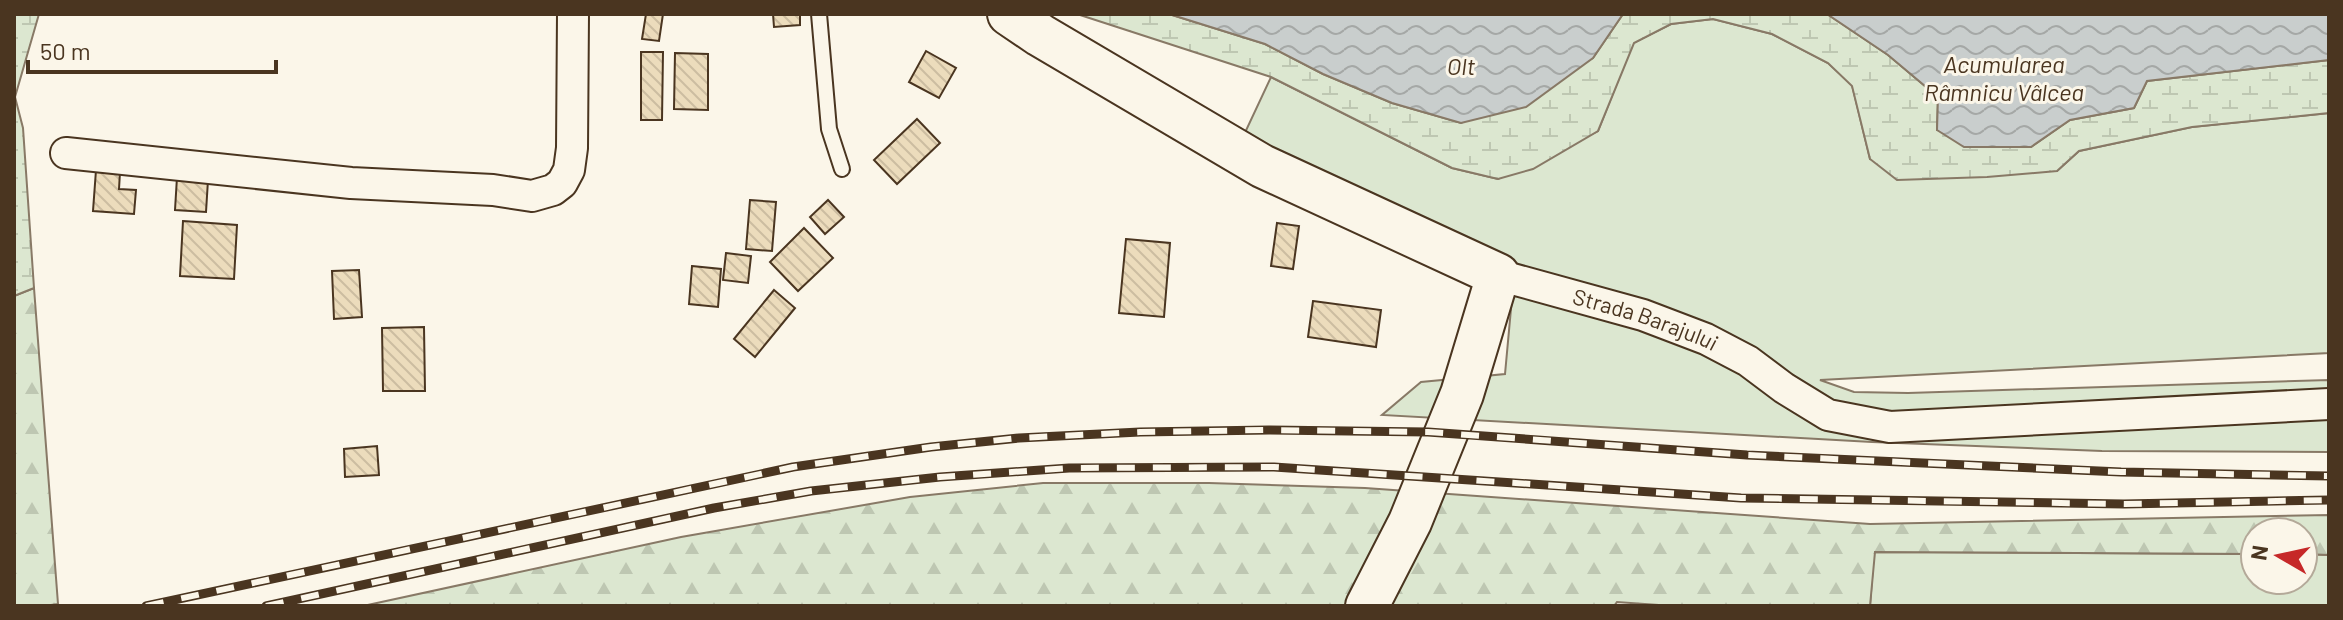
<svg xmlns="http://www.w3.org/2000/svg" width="2343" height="620" viewBox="0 0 2343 620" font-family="Barlow,sans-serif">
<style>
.grass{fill:#dce7d0;stroke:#887966;stroke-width:2}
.forest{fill:url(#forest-firs);stroke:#887966;stroke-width:2}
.wetland{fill:url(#wetland-marsh);stroke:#887966;stroke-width:2}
.water{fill:url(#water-waves);stroke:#887966;stroke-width:2}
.building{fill:url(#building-back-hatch);stroke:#4a3520;stroke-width:2}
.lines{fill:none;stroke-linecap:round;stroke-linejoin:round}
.lane-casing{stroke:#4a3520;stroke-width:18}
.street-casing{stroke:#4a3520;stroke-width:34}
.secondary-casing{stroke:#4a3520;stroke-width:46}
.lane{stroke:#fbf6e9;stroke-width:14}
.street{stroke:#fbf6e9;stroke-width:30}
.secondary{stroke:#fbf6e9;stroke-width:42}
.rail-casing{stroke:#4a3520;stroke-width:9}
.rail{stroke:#fbf6e9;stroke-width:6;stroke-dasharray:18;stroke-linecap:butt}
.labels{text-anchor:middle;stroke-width:6;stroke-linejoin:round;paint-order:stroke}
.street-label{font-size:22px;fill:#4a3520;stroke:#fbf6e9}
.water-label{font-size:24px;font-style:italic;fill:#4a3520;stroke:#fbf6e9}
</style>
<defs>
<pattern id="forest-firs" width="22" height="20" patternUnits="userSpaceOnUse" patternTransform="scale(2)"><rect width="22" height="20" fill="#dce7d0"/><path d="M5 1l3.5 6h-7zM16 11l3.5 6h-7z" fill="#bec7b2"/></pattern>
<pattern id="wetland-marsh" width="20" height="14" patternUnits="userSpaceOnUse" patternTransform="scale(2)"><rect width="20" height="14" fill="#dce7d0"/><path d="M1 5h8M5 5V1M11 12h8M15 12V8" fill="none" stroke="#bec7b2"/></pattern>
<pattern id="water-waves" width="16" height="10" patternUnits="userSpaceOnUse" patternTransform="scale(2)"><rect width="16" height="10" fill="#c9cecd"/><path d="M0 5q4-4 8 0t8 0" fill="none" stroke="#a5a8a6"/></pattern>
<pattern id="building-back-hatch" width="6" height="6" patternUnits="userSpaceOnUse" patternTransform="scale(2)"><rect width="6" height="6" fill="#ecdcbc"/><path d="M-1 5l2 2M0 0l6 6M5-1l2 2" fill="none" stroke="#ccbda1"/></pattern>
</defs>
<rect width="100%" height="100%" fill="#fbf6e9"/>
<path class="grass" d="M1713,19L1772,34L1828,63L1852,85L1870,159L2057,171L2079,151L2192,127L2329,113V353L1820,380L1854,392L1908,393L2329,380V452L2102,451L1872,442L1382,415L1421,382L1505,374L1515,265L1242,139L1271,77L1452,168L1498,179L1598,131L1633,43L1671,24Z
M1874,552L2255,554V580H2303V554L2329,555V606H1870Z"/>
<path class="forest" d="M34,288L58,604L44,606H14V296Z
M1043,483H1209L1365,488L1870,524L2329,515V555L2303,554V532H2255V554L1875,552L1870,606H1673L1617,602L1614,606H363L681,537L910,497Z"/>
<path class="wetland" d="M14,14H39L15,97L23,128L34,288L14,296Z
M1077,14H1169L1265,44L1323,74L1392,103L1461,123L1593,58L1623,14H1827L1888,55L1938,97L1937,130L2031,147L2070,120L2134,108L2147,81L2329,60V113L2192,127L2079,151L2057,171L1987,177L1897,180L1870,159L1852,86L1828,63L1772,34L1713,19L1671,24L1634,43L1598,131L1533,169L1498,179L1452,168L1271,77Z"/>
<path class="water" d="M1169,14H1623L1593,58L1526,107L1461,123L1392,103L1323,74L1265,44Z
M1827,14H2329V60L2147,81L2134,108L2070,120L2031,147H1964L1937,130L1938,97L1888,55Z"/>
<path class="building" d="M646,14H663L659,41L642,39Z
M773,14H800V25L774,27Z
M926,51L956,68L939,98L909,82Z
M641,52H663L662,120H641Z
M675,53L708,54V110L674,109Z
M917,119L940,143L897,184L874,160Z
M96,170L120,172L119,189L136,190L134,214L93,211Z
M177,177L208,180L206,212L175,210Z
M750,200L776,202L772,251L746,249Z
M828,200L844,217L825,234L810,217Z
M183,221L237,225L234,279L180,276Z
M1277,223L1299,226L1293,269L1271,266Z
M804,228L833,258L798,291L770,262Z
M1126,239L1170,243L1164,317L1119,313Z
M726,253L751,256L748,283L723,280Z
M692,266L721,269L718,307L689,304Z
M359,270L362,317L334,319L332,271Z
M774,290L795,308L755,357L734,339Z
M1313,301L1381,310L1376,347L1308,337Z
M424,327L425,391H383L382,328Z
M377,446L379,475L345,477L344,449Z"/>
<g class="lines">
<defs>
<path id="lane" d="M819,14L829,129L842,169"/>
<g id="street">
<path d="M66,153L351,183L493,190L532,196L553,190L562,183L569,170L572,148L573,14"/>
<path id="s1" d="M1498,275L1643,315L1706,339L1748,361L1784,388L1828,415L1890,427L2329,404"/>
</g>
<path id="secondary" d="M1009,14L1040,35L1262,166L1498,275L1462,394L1410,522L1367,606"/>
</defs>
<use href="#lane" class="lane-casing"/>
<use href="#street" class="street-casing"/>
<use href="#secondary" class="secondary-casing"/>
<use href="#lane" class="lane"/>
<use href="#street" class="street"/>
<use href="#secondary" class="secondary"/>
<defs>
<path id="rail" d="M146,606L793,467L931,447L1019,438L1140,432L1269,430L1428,432L1747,455L2121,472L2329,476
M266,606L714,508L811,491L940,477L1069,468L1274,467L1741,498L2124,504L2329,500"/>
</defs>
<use href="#rail" class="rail-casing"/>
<use href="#rail" class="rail"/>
</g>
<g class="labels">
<g class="street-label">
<text dy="8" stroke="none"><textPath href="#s1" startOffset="154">Strada Barajului</textPath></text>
</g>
<g class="water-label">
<text x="2004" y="73">Acumularea<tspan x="2004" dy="28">Râmnicu Vâlcea</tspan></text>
<text x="1461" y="75">Olt</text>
</g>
</g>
<rect width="2343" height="620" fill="none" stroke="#4a3520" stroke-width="32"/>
<g transform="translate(2279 556) rotate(279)"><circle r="38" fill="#fbf6e9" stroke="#b4a999" stroke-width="2"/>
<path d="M0-6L14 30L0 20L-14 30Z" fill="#c62828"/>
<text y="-12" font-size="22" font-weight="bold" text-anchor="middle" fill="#4a3520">N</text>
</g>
<path d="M28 60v12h248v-12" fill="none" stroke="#4a3520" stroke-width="4"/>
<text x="40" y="60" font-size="24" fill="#4a3520" stroke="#fbf6e9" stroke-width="6" paint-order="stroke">50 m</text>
</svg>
